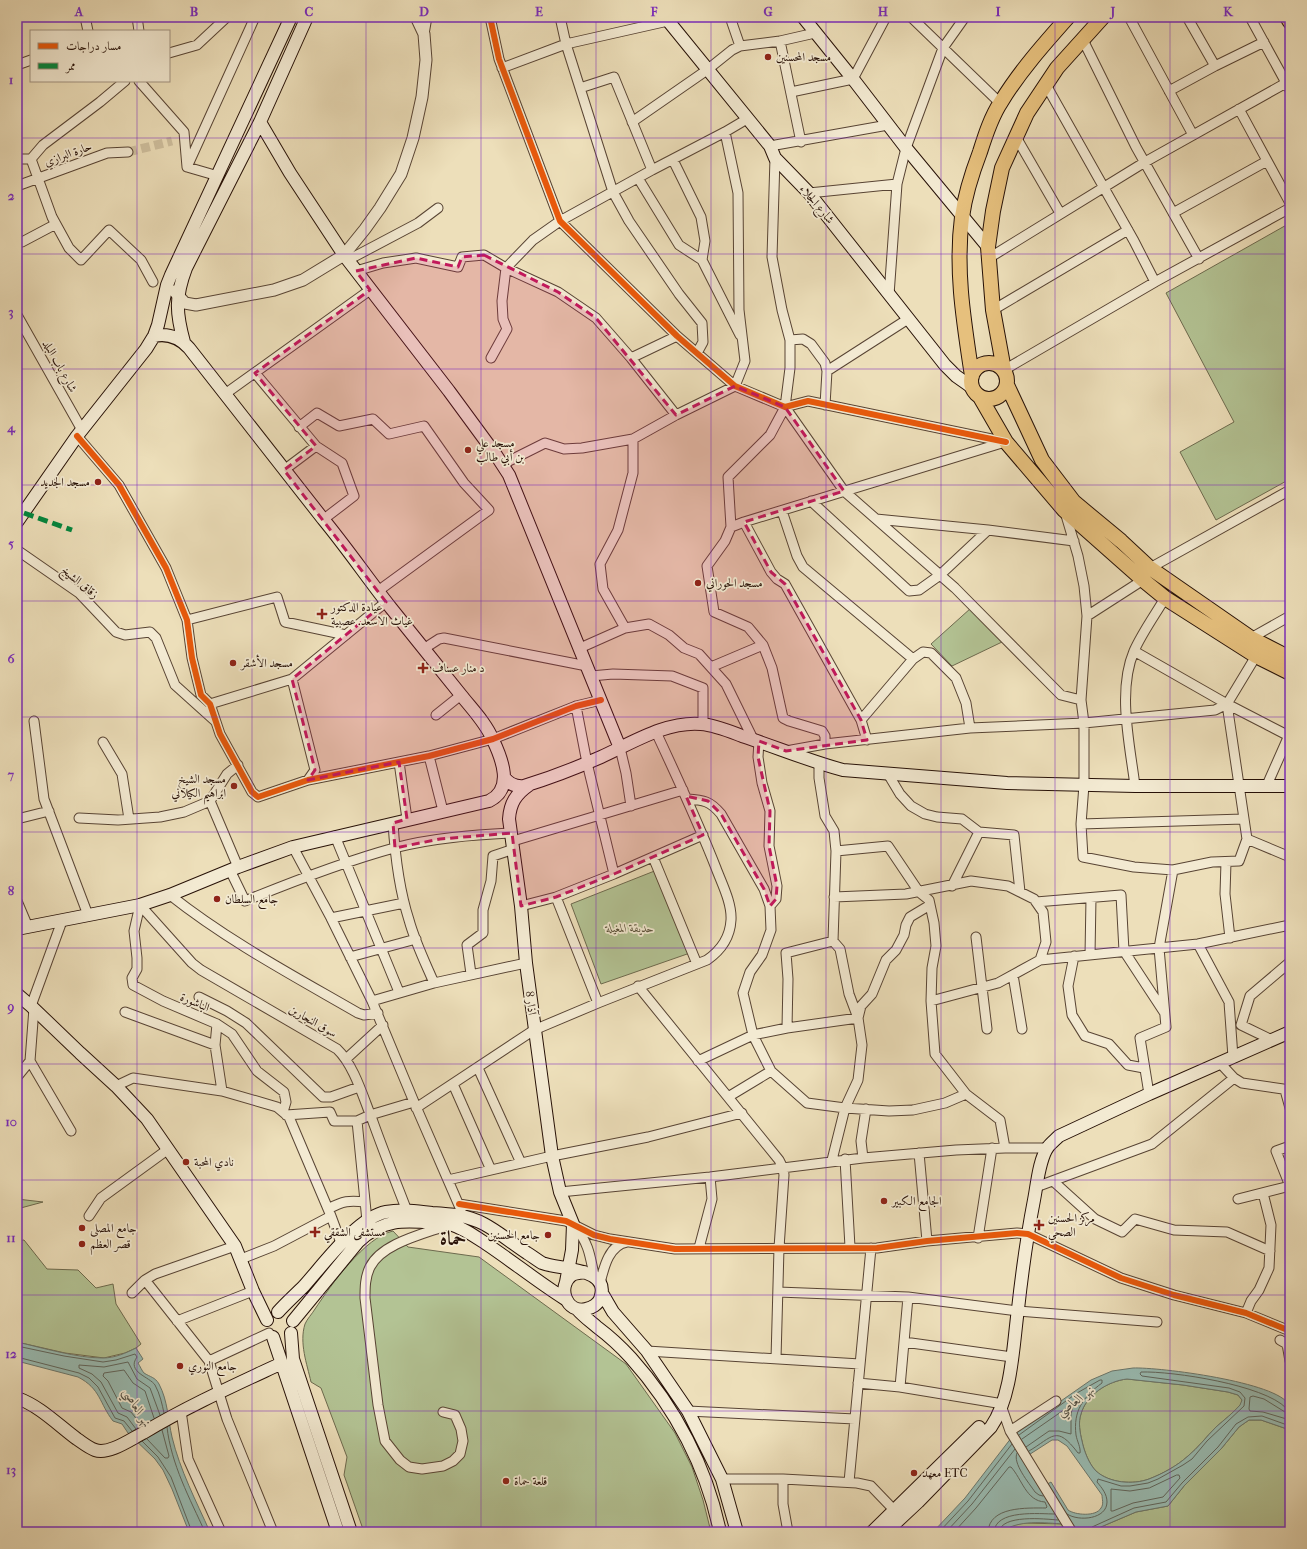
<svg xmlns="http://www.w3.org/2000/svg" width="1307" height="1549" viewBox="0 0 1307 1549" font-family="'IM FELL French Canon',Amiri,serif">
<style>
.green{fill:#b3c394;stroke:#6d6a4e}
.water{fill:#99bcb3;stroke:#6b786e;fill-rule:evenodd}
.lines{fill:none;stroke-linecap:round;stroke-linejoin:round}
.shore{stroke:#60665d;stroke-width:1}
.minor-tunnel{stroke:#cfc09f;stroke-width:9;stroke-dasharray:9 4.5;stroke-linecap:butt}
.minor-casing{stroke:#584434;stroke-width:11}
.tertiary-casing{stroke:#584434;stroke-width:13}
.secondary-casing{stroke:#271107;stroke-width:14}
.primary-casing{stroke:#271107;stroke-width:16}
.minor{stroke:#f3ead2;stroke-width:9}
.tertiary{stroke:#f3ead2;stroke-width:11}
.secondary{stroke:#f3ead2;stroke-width:12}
.primary{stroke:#e6c07d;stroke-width:14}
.quiet{stroke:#00873e;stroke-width:5;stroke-dasharray:10 5;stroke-linecap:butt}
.cycleway-casing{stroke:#f3ead2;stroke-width:8}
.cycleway{stroke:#e8590c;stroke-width:6}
.marked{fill:#c2185b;fill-opacity:0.2;stroke:#c2185b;stroke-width:3;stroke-dasharray:8 5;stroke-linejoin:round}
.grid{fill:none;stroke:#7b2cbf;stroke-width:1;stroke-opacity:0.55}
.poi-dot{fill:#8f2418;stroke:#f3ead2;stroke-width:1.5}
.labels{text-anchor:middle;stroke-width:3.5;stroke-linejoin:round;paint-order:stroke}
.poi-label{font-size:12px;fill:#271107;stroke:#f3ead2;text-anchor:start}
.street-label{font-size:12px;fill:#271107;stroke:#f3ead2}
.park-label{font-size:12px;font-style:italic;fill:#584f38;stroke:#f3ead2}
.water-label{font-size:13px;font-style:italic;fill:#4f4d43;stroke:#f3ead2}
.town-label{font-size:20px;font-weight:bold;fill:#271107;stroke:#f3ead2}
.neatline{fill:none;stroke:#7b2cbf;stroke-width:1.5}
.grid-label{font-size:13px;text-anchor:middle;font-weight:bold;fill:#7b2cbf}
</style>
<rect width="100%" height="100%" fill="#eddfba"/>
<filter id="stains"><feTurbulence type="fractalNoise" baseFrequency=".005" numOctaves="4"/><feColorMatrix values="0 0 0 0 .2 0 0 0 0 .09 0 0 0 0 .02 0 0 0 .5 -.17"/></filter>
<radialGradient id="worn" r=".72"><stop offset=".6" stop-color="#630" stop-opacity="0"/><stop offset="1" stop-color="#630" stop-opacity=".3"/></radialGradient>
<path class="green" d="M1290,223V479L1216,520L1180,452L1234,422L1166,293Z
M971,608L1002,642L952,666L931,644Z
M657,870L690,953L601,984L571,904Z
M17,1199L43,1202L17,1209Z
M393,1231L408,1247L479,1257L626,1364L675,1433L692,1467L703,1500L711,1532H364L344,1475L347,1457L321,1388L311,1382C307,1364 299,1343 305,1324C307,1319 312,1314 315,1309C331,1285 365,1237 393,1231Z
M24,1240L47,1269L78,1270L96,1288L113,1284L116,1304L141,1344L136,1348L125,1353L104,1358L65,1353L17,1342V1241Z
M1127,1379L1183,1385L1228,1392L1238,1395L1242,1400L1241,1405C1233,1413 1224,1420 1216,1427C1206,1437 1198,1448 1188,1456C1177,1466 1162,1474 1149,1479C1133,1485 1109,1483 1096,1471C1089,1464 1084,1451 1082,1441C1080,1433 1078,1422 1081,1414C1086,1395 1108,1381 1127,1379Z
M1249,1420H1261L1290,1430V1532H1089L1136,1512L1168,1506L1184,1486L1221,1449L1239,1427Z
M1024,1523L1065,1524L1070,1525L1079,1532H1001L1010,1526Z"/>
<path class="water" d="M17,1342C43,1348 77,1358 103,1358C115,1358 126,1353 136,1348L143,1359L138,1363C140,1366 142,1371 144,1373C150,1377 155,1377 159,1384C168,1401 168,1420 172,1437C180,1470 196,1501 210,1532H189L172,1489L163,1470L155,1459L128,1433L122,1424L113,1421C99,1403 101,1389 78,1377L17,1361Z
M1133,1368C1159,1367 1278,1382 1289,1405C1292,1411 1290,1423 1290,1430L1261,1420H1249L1239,1427L1221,1449L1184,1486L1168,1506L1136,1512L1089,1532H1079L1071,1525L1065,1524C1043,1523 1020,1519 1001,1532H933L965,1498L1015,1433L1091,1380L1112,1371ZM1127,1379L1183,1385L1228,1392L1238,1395L1242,1400L1240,1405C1233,1413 1224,1420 1216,1427C1206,1437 1198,1448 1188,1456C1177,1466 1162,1474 1149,1479C1133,1485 1109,1483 1096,1471C1089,1464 1084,1451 1082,1441C1080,1433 1078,1422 1081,1414C1086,1395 1108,1381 1127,1379ZM1052,1440H1058L1067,1446L1102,1495C1102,1499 1104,1504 1101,1508C1096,1517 1075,1515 1068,1510L1051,1482L1042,1487L1024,1458Z"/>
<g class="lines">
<path class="shore" d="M17,1346L64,1356L103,1362L116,1360L135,1354L137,1357C126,1372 150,1377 155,1385C160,1394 162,1404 164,1413
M17,1357L79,1373L89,1378L98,1387L115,1418L124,1421L132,1431
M1290,1413L1285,1412L1264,1399L1253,1396L1250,1397L1249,1409L1250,1411L1263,1412L1290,1420
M142,1426L131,1412L122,1408L108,1381L103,1376L104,1373L124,1370L133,1383L145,1391L154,1418
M167,1427C171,1464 190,1499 205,1532
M136,1429L127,1417L118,1413L101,1382L92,1374L79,1368V1365L104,1367L128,1362L137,1379L150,1388L160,1415
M1019,1435L1077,1393L1100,1380H1102V1383C1083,1397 1073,1411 1076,1435C1077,1441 1081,1448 1080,1453H1078C1056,1424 1053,1437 1029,1451
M147,1439L165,1458H168L169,1456L162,1430
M1022,1439L1071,1405L1073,1406L1071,1414V1434L1059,1431H1049L1026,1447
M142,1441L158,1457L171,1477L192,1532
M1017,1453C1012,1463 1029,1483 1035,1492L1039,1495L1043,1496
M1177,1475H1179L1180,1478L1163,1497L1133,1503L1113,1511H1111V1489L1130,1491L1149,1488Z
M1067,1514C1079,1522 1107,1519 1107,1502C1107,1494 1102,1488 1097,1482L1098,1479L1121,1486H1130L1148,1483L1158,1479L1183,1465L1192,1459L1207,1441L1244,1406L1245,1398L1240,1392L1229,1388L1142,1376L1140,1374L1141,1372C1173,1371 1264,1385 1286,1408H1290
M939,1532L968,1501L1012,1444
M946,1532L972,1504L1015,1449
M954,1532L976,1508L1009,1467H1011C1022,1479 1026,1501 1045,1502L1047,1507L1046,1508C1027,1508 989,1506 988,1532
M994,1532C995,1509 1040,1514 1055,1514
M999,1532C1001,1514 1045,1519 1058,1520
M1089,1532L1092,1527L1134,1508L1166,1502L1182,1483L1218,1447L1236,1424L1248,1417L1262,1416L1290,1426"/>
<path class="minor-tunnel" d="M128,152L172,141"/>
<defs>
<path id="minor" d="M85,17L88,31
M137,17L139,31
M490,17L499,59L560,221L677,336L735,386L785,407L808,401L1006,442
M560,17L566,44L613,192L629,221L679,294L702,323L703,342L697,353
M730,17L740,46
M911,17L1000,103
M1129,17L1193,135
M1187,17L1215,66
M1250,17L1290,90
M424,34L427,17
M1083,40L1136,147L1199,259
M780,41L801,142
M169,53L197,45L227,17
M17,65L31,60
M502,68L566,44L668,21
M139,81L184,132L187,167
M1046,85L1134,241L1155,282
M580,88L614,77L652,170
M1169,91L1215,66L1264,42
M791,92L853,79L886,17
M1239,109L1290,203
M632,122L707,70L732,50L740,46L780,41L815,33
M1016,137L1060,213
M770,146L888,125
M775,158L772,257L782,310L790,340V368L785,407L844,491L955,588L1061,695L1081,700
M17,159H31
M31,159L52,217L69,248L81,260L109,230L141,260L153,282
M31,159L43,145L100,102L125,81
M673,160L701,217L705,241L702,260
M218,176L187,167L255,17
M638,178L679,245L702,260L740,335
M17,186L107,153L128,152
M809,193L897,184
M1173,213L1267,161
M22,242L56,224
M989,258L1145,162L1286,83
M348,260L418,223L438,208
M356,271L383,263L416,258L458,267L462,257L484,255L506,268L558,292L596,318L631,358L676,415
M889,295L897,184L906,148L943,48L965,17
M993,310L1128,230
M17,315L82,430
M790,340L803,339L811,344L825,363L827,371L825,405
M491,358L507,329L503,319L502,301L506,268L533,240L560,221L652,170L725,132L747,119
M631,358L677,336
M1004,370L1155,282L1290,208
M827,371L908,319
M255,373L316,446L342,463L354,496L324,519
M225,394L370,290
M299,427L317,413L339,426L373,419L389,434L424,426L464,483L489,510L378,591
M77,436L119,485L166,568L187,620L192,658L201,695L210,704L220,734L252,792L258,797L308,780L429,756L493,739L576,706L601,700
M503,464L545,443L564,449L582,448L633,439L676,415L735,386L745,361L739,310L738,193L725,132
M284,470L316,446
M811,501L909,591L919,590L940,575L988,530
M782,511L797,556L803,567L913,659L861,720
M1065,512L1078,556L1084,586L1087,616L1081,700L1084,723V785L1081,824L1083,857L1134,867L1173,870L1212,862L1239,861L1247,839
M876,519L988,530L1074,541
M744,522L771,572L777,579L785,584L861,720L867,740
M731,527L744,522L1005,442
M17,550L79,593L116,632L125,635L150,632L156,638L175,685L215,721
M1150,568L1290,490
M1087,616L1143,580
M187,620L277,597L285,622L346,635
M625,628L603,589L600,564L618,530L633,473V439
M1251,638L1290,616
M763,645L748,627L714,612L707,566L725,541L731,527L728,477L770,435L785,407
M425,648L439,639L444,638L587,666
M580,648L625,628L649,624L669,635L684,648L699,654L726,684L753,739
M1134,651L1227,704L1289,736
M1256,656L1227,704L1247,839L1290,857
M913,659L923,652L931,653L956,678L966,703L970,728
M711,667L763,645L772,668L783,718L789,721L822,731L825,736V744
M591,676L613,674L672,676L703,688V724
M292,679L315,770L308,780
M210,704L292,679L386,602
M576,706L587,763L614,874
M436,715L461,695
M34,721L44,799L88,915
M759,741L758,757L762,783L770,811L769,846L777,886L776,899L770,906
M103,742L122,774L129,819
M620,748L626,773L631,806
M786,751L825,744L970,728L1084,723L1215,710L1227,704
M429,756L443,811
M399,762L407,819
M819,764V778L825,816L834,831L836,851L833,941L840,949L849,994L858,1018L862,1045L858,1080L845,1108L832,1160
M888,774L900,794L911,806L925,814L937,817L962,819L979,832L1014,835L1020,892
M1267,785L1290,733
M1135,786C1130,745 1117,691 1134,651C1142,633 1155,615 1165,598
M687,799C704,800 710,801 721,814L764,889L770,906L771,930L762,955L750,972L743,993L753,1035L771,1071L807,1103L845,1108L889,1111L913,1110L945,1103L966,1094
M210,801L238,867
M79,818L118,820L160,817L184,812L210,801L227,774L238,765
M17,819L49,811
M393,823C395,855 399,889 409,920C415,942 425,962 434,983
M1081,824L1243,819
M335,836L399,992
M513,841L683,790
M293,847L331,918L372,1001L414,1102L461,1210
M836,851L888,846L919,892L929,900L934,923L936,946L932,968L931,1001L935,1054L966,1094L1000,1120L1005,1148
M653,857L697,964
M1226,862L1225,894L1230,938
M230,870L245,901C294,881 343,862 394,848C432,838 473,835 512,833
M952,886L979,832
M170,895C228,941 294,976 358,1013L364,1015L378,1013
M556,897L598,1003
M834,897L906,894L971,881L1008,886L1034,899L1043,912L1046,942L1040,960
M17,901L28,927
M1036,902L1121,895L1124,951L1164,1012
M140,905L192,963L201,970L337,1049C354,1065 363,1097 372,1119C383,1150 395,1180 407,1211
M140,905L134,931L137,958V969L132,978L133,985L163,1001L217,1024L232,1034L257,1071L284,1092L286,1102L283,1112
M521,906L556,897L614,874L703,835
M331,918L404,903
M976,937L987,1029
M1198,944L1229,1002L1233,1057
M1090,955L1091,898
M1074,956L1068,986L1072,1015L1085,1036L1109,1044L1128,1065L1144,1068
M350,957L416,939
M471,974L467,945L483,933V910L491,881L493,856L514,849
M1013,975L1022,1029
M638,986L779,1160L783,1168L784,1175L779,1248L776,1359
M199,997L227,1011L246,1023L323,1097H331L359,1087
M372,1001L434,983L526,963
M931,1001L998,983L1040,960L1198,944L1290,925
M31,1006L62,921
M125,1012L215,1045
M217,1024L215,1045L222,1091
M787,1028L788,979L786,953L833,941
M1272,1040L1241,1025L1250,996L1290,962
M346,1059L383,1025
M30,1061L71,1131
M698,1061L753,1035L787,1028L858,1018L861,1006L872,994L886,960L896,950L904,935L906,925L910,917L930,905
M1220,1063L1234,1078L1242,1083L1290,1090
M478,1068L521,1163
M17,1077L30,1061L34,1008
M453,1084L491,1170
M116,1086L133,1078L222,1091L277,1107L289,1117L331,1216L341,1243
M1285,1090L1290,1108
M1149,1094L1140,1038L1166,1027L1159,948L1173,870
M728,1097L771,1071
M416,1108L534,1030L598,1003L707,960C720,951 730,938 731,920C732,903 722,884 716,868C698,822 677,777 656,732
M286,1115L330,1112L334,1121H357L370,1115L414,1102
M357,1121L367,1221
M1290,1146L1276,1151L1290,1186
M919,1153L927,1241
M863,1158L861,1141L866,1109
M845,1159L850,1247
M448,1180L552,1156L648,1137L742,1113
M1053,1181L1095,1219L1122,1232L1135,1219L1174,1230L1227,1232L1270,1251
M1036,1187L1152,1144L1234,1078
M560,1192L710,1177L863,1158L956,1150L1005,1148H1047
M1238,1199L1290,1186
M459,1204L566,1221L594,1235L610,1239L675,1249L877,1248L927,1241L1017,1233L1028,1234L1121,1278L1174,1295L1246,1313L1290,1331
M328,1209C343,1201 349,1200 365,1202
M89,1216L101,1198L167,1150
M576,1228C589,1244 590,1256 594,1275
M978,1238L992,1148
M699,1248L712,1199L710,1177
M241,1259L274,1246L331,1216
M145,1280L209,1361L227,1419L273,1532
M600,1283C604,1267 609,1245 627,1242
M778,1292L908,1297L1018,1311L1157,1322
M132,1293L145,1280L155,1274L235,1246
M1246,1313L1251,1301L1259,1290L1269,1268L1271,1225L1263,1193
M177,1321L253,1291
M1280,1340L1287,1344L1290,1361
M904,1342L1012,1357
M647,1351L860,1364
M209,1361L269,1333
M858,1383L900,1387L997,1403L1002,1408L1010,1431L1072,1532
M900,1387L908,1297
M181,1411L188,1459L221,1532
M688,1411L855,1419
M443,1412L455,1415L461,1429L463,1441L460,1454L453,1461L443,1466L422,1469L409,1467L400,1460L385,1441L378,1405L365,1298C365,1288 365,1277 370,1267C382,1243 424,1234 448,1225
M1010,1431L1056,1401
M722,1479H783L857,1483L871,1486L895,1511
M783,1479V1504L788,1532
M849,1482L871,1248"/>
<path id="tertiary" d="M174,291L185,303L196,305L274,290L303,280L344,255L365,229L380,208L401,174L413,138L422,97L426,60L424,34L416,17"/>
<path id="secondary" d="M665,17L770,146L775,158L809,193L945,365L956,376L973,388
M803,17L853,79L906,148L988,247
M260,122L290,173L344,255L449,391L496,455L509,475L620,748
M184,342C176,313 175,297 186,268L260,122L307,17
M17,522L77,436L146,349L154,336L158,325L167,285L171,275L291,17
M504,777C509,784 515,787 524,786C550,778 576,768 601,757C632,743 666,721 701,724C715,725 729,731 742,736C776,747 809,761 843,770L1007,783L1135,786H1290
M529,785C516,794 510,803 509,819L521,906L526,963L552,1156L560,1192L573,1224L572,1250L566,1282
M17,929L140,905L170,895L238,867L293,847L489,801C514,789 502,759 493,740C486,723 472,709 461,695C438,666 414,637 391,608C368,579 347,548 323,519C278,462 233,405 189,348C179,337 168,333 154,336
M17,994L31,1006L80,1053L116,1086L147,1119L235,1246L253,1291L267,1320
M602,1293L613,1312L647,1351L688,1411L722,1479L737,1532
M577,1309C583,1316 590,1321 597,1327C609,1336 621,1347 631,1358C675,1407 707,1468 720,1532
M278,1312C286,1303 295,1295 304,1286C323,1265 358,1217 386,1212C401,1209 417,1211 432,1213C450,1214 467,1215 484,1224C499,1232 513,1244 527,1253C532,1256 537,1260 542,1263C560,1270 612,1267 600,1299C598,1304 592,1308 586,1309C567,1314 556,1287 572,1275C575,1273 580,1273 584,1272
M293,1321L358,1242C387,1214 413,1222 450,1224C463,1228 473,1235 485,1243C512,1261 538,1282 565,1299
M291,1333L293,1359L351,1532
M273,1337L338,1532
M17,1398C40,1406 58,1425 77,1439C83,1443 89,1448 95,1450C109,1455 131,1439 143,1433C188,1406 235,1385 282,1363
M872,1532L979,1427
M886,1532L918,1502L991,1427C1012,1397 1013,1346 1018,1309C1022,1273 1027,1236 1034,1200C1037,1185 1039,1159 1048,1147C1051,1143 1055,1140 1059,1136L1149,1094L1290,1032"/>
<path id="primary" d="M1287,17L1290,22
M971 381a18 18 0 1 1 36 0a18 18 0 1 1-36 0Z
M1004,370L993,310L988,247L993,211L1002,168L1027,113L1057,68L1103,17
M972,376C964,323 955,270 962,217C965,195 972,173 980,152C985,136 991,117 1001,102C1020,71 1044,44 1068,17
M1007,385L1042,460L1074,502L1121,541L1150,568L1251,638L1290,658
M980,397L1006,442L1064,510L1143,580L1165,598L1256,656L1290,673"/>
</defs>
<use href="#minor" class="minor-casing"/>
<use href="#tertiary" class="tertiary-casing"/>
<use href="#secondary" class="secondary-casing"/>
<use href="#primary" class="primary-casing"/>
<use href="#minor" class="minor"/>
<use href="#tertiary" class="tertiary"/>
<use href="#secondary" class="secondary"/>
<use href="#primary" class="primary"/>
<path class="quiet" d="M24,513L72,530"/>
<defs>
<path id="cycleway" d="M490,17L499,59L560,221L677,336L735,386L785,407L808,401L1006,442
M77,436L119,485L166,568L187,620L192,658L201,695L210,704L220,734L252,792L258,797L308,780L429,756L493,739L576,706L601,700
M459,1204L566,1221L594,1235L610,1239L675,1249L877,1248L927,1241L1017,1233L1028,1234L1121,1278L1174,1295L1246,1313L1290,1331"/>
</defs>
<use href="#cycleway" class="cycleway-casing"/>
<use href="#cycleway" class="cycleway"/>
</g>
<path class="marked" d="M484,255L558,292L596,318L676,415L735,386L785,407L844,491L744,522L771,572L785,584L861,720L867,740L786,751L759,741L758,757L770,811L769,846L777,886L776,899L770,906L764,889L721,814L708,801L686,796L703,835L614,874L556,897L521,906L512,833L440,839L395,848L393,823L407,819L399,762L308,780L315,770L292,679L386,602L284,470L316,446L255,373L370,290L356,271L416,258L458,267L462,257Z"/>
<path class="grid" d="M137,17V31M252,17V1532M366,17V1532M481,17V1532M596,17V1532M711,17V1532M826,17V1532M941,17V1532M1055,17V1532M1170,17V1532M137,81V1532M17,138H1290M17,254H1290M17,369H1290M17,485H1290M17,601H1290M17,717H1290M17,832H1290M17,948H1290M17,1064H1290M17,1180H1290M17,1295H1290M17,1411H1290"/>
<g class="poi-dot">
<circle cx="768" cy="57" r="4"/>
<circle cx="468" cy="450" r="4"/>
<circle cx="98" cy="482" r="4"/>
<circle cx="698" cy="583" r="4"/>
<path d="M320 608h4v4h4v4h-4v4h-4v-4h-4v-4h4z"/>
<circle cx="233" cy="663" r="4"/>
<path d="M421 662h4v4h4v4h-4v4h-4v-4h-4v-4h4z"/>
<circle cx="234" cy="786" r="4"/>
<circle cx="217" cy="899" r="4"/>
<circle cx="186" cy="1162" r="4"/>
<circle cx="884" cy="1201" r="4"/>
<path d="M1037 1219h4v4h4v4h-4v4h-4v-4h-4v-4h4z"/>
<circle cx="82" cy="1228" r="4"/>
<path d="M313 1226h4v4h4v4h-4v4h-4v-4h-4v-4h4z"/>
<circle cx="548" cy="1235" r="4"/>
<circle cx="82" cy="1244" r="4"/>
<circle cx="180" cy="1366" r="4"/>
<circle cx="914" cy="1473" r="4"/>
<circle cx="506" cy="1481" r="4"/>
</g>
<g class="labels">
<g class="poi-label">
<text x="776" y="61">مسجد المحسنين</text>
<text x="476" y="447">مسجد علي<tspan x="476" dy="14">بن أبي طالب</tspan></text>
<text x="90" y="486" text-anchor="end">مسجد الجديد</text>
<text x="706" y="587">مسجد الحوراني</text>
<text x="331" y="611">عيادة الدكتور<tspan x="331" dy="14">غياث الاسعد. عصبية</tspan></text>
<text x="241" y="667">مسجد الأشقر</text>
<text x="432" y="672">د منار عساف</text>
<text x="226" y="783" text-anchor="end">مسجد الشيخ<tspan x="226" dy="14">ابراهيم الكيلاني</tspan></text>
<text x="225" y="903">جامع السلطان</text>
<text x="194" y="1166">نادي المحبة</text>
<text x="892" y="1205">الجامع الكبير</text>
<text x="1048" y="1222">مركز الحسنين<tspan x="1048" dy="14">الصحي</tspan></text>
<text x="90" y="1232">جامع المصلى</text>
<text x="324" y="1236">مستشفى الشققي</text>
<text x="540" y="1239" text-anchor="end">جامع الحسنين</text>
<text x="90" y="1248">قصر العظم</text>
<text x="188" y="1370">جامع النوري</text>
<text x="922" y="1477">معهد ETC</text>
<text x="514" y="1485">قلعة حماة</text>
</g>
<g class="street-label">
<text transform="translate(68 154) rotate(-20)" y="4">حارة البرازي</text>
<text transform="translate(817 204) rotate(50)" y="4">شارع الجلاء</text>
<text transform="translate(60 366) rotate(61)" y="4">شارع باب البلد</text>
<text transform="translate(80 582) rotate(39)" y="4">زقاق الشيخ</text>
<text transform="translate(195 1002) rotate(23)" y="4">الباشورة</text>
<text transform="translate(531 1003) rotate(83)" y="4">8 آذار</text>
<text transform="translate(313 1021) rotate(30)" y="4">سوق النجارين</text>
</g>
<g class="park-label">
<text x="630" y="932">حديقة المغيلة</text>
</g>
<g class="water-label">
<text transform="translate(1075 1400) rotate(-36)" y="5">نهر العاصي</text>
<text transform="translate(138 1407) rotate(59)" y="5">نهر العاصي</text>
</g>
<g class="town-label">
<text x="453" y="1245">حماة</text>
</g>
</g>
<rect width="1307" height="1549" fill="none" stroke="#eddfba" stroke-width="44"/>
<rect x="30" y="30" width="140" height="52" fill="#f3ead2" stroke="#a19381"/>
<rect x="38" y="43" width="20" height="6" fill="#e8590c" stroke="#a19381"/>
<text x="66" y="50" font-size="12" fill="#271107">مسار دراجات</text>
<rect x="38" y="63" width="20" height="6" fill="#00873e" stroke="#a19381"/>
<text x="66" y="70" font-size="12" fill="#271107">ممر</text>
<rect x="22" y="22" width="1263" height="1505" class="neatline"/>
<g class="grid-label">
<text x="79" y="16">A</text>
<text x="194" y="16">B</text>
<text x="309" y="16">C</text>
<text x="424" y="16">D</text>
<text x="539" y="16">E</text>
<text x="654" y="16">F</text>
<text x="768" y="16">G</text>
<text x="883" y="16">H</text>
<text x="998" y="16">I</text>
<text x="1113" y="16">J</text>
<text x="1228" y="16">K</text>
<text x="11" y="84">1</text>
<text x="11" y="200">2</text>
<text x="11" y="316">3</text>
<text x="11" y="432">4</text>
<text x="11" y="548">5</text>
<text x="11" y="663">6</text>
<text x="11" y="779">7</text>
<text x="11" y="895">8</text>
<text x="11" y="1011">9</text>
<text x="11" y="1126">10</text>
<text x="11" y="1242">11</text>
<text x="11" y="1358">12</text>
<text x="11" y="1474">13</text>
</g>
<rect width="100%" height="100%" filter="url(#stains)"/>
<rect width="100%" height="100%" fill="url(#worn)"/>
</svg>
